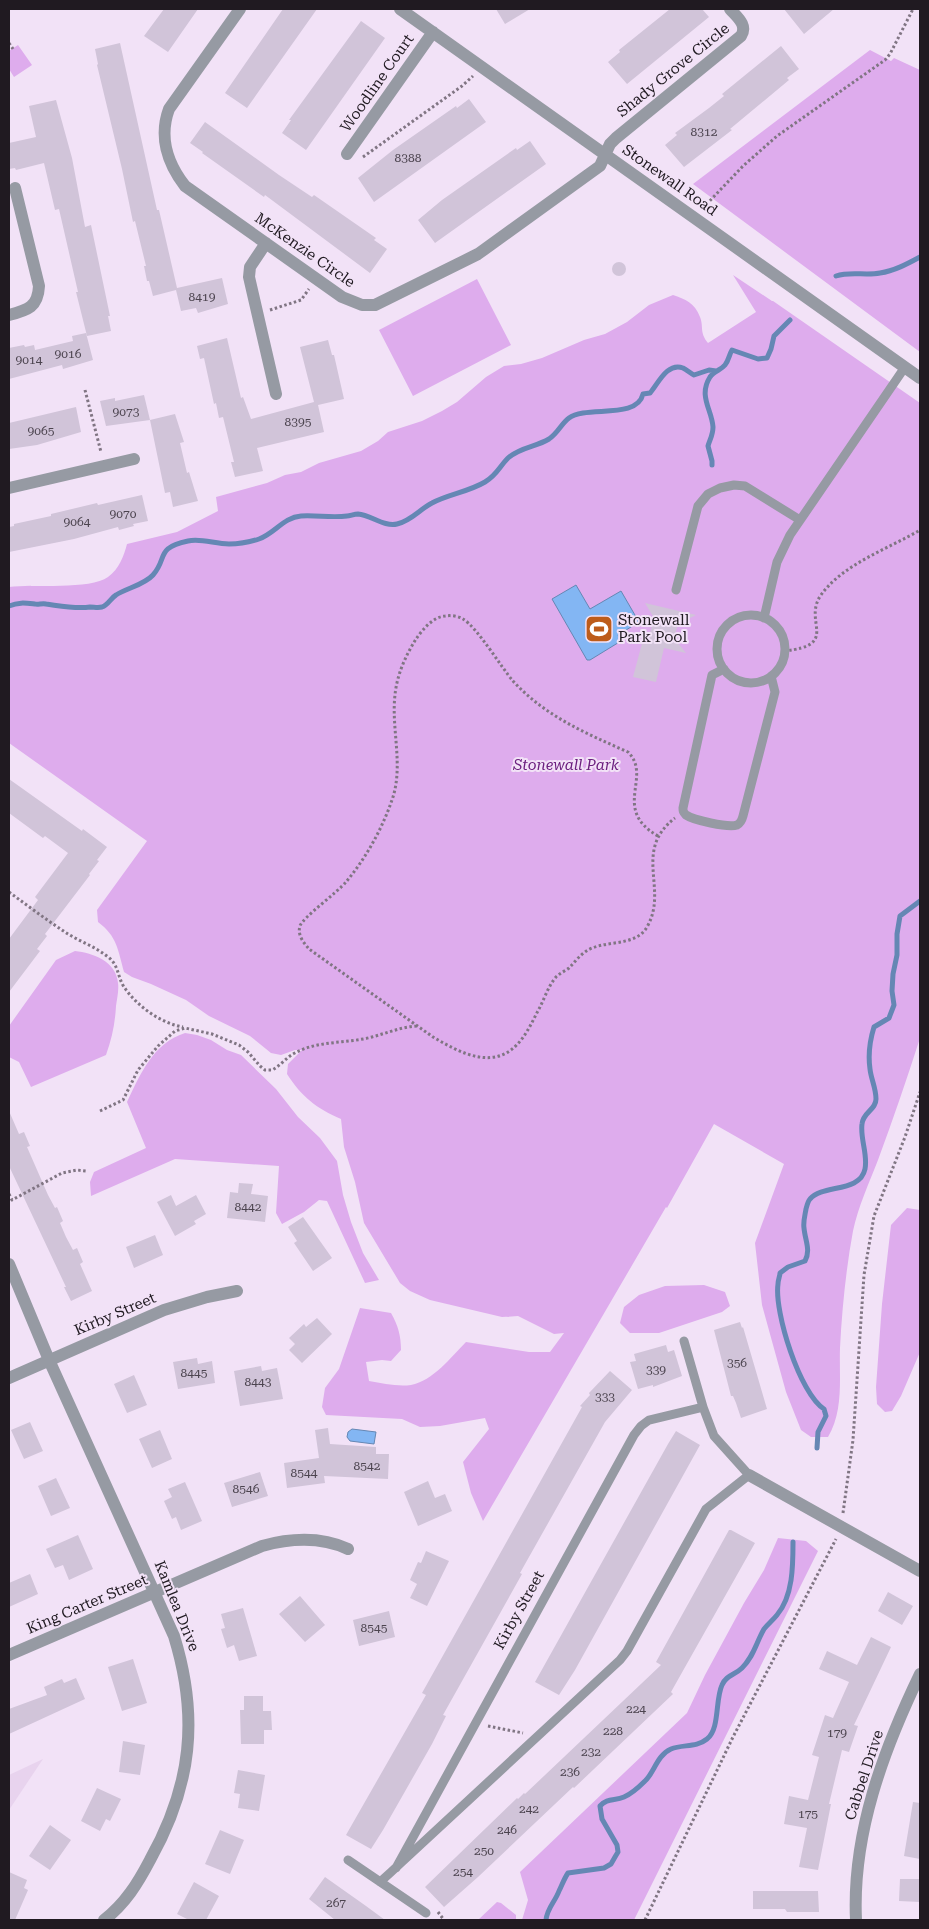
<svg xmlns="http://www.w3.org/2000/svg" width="929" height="1929" viewBox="0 0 929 1929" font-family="'Roboto Serif',serif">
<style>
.built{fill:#e8d3ee}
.green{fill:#deaced}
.water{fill:#83b6f3;stroke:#6587b4}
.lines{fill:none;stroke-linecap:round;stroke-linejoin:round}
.stream{stroke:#6587b4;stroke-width:5}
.building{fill:#d1c4d9}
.path{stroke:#807583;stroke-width:3;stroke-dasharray:2.5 2.5;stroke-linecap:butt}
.service{stroke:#969aa3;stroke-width:9}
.minor{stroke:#969aa3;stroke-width:12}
.labels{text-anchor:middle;stroke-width:4;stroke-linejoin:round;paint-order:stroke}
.number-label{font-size:12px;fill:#4c444f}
.street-label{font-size:15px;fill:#201a21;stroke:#f2e2f7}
.poi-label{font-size:15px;fill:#201a21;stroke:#f2e2f7;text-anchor:start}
.park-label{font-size:15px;font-style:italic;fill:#6c207f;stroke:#f2e2f7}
</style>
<rect width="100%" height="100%" fill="#f2e2f7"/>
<path class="built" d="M43,1759L9,1810V1775Z"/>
<path class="green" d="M18,45L32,65L14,77L9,69V51Z
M870,50L891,61L894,58L920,70V352L693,184Z
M733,275L772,301H773L920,403V1038C907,1079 893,1119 878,1160C869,1183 858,1207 853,1231C846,1269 842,1309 840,1348C839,1378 844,1410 828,1437H811L801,1430L786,1392L762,1305L755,1243L784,1164L714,1124L667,1208L666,1207L483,1521L471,1493L463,1462L489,1429L485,1418L440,1426L420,1427L402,1419L326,1415L322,1407L325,1388L339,1369L360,1308L391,1313C398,1325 401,1336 401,1350L391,1361L382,1360L366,1362L369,1381C383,1383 397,1387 411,1385C433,1381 451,1357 466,1342L529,1352H550L564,1333L554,1334L518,1316L502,1317L430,1300L410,1291L400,1283L364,1223L355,1182L344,1147L341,1119C317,1109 301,1096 287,1074L288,1064L302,1050H295L281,1055L271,1053L250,1036L209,1016L186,1000L151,984L132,977L124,972C118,950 117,936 98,922L97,910L147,841L9,743V587C33,584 90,590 108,577C119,569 124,556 127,544L177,532L218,511L216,497L267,483L285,475L301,472L319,463L361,451L378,441L388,432L422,421L442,411L457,402L486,377L504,366L521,364L542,358L584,340L605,334L627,322L649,305L673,295C685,299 695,303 700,317C704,327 699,332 708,343L756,312Z
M477,279L511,345L413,396L379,330Z
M75,951C93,953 116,961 118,983C119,990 117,999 116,1006C115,1024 112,1038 106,1055L31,1087L19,1062L9,1057V1026L56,960Z
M185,1033L197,1035L211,1040L227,1050L241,1055L276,1089L298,1117L320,1138L337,1161L343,1195L351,1222L363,1253L379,1280L365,1283L327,1201L319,1200L304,1212L282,1224L276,1213L279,1166L175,1159L91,1196L90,1182L94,1172L146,1148L127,1102C140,1075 153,1043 185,1033Z
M907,1208L920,1210V1352L901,1396L892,1411L885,1412L877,1404L876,1387L882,1304L891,1225Z
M704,1285L725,1292L730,1306L722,1312L659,1333H630L620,1323L624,1307L639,1295L665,1286Z
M778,1538L806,1541L818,1551L634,1920H522L528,1900L520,1872L687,1713L705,1675L744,1603L764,1570Z
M497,1902L501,1903L516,1915V1920H478Z"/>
<path class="water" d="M576,585L590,609L621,591L639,622L618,635L621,641L590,660H587L552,599Z
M352,1429L376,1432L374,1444L350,1441L347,1437L348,1432Z"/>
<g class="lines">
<path class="stream" d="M836,276C851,271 865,276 880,273C894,271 907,264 920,257
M712,465V461L708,446C710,439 713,435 713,427C712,410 698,396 710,377C714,371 721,370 725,365C729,360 729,355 732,350L758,359L767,358L771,349L774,336L790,320
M9,606C19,602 25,603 35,604C38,605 42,603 46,604C61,606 75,609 90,607C94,607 98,608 102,607C108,605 111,598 116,595C127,588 144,585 153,575C168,558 155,548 188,541C201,538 215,544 229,544C238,544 250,542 259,539C274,534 284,517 301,516C316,515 332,518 347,516C350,516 354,514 358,514C371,515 384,527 397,524C411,521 420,509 432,503C449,494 468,492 485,482C497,475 499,467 508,458C520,447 536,447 549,439C558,433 561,424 569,418C586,405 637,420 643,394L650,393C658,384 667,362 683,368C687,370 690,373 694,375L709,370L716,371
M817,1448L818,1432L826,1416L824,1409C800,1394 774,1312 778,1284C778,1280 780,1276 780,1273L788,1267L805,1261C811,1250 805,1240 804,1228C803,1222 805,1215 806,1209C807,1205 808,1201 810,1199C823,1184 860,1193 865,1169C868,1154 860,1139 862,1124C863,1112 876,1110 876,1099C876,1088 871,1079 870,1069C868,1055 870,1040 874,1027L889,1018L894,1005L892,991L893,974L897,955V934L900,916L920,901
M546,1920C547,1908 555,1902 559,1891C562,1885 564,1879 568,1873L604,1868L611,1864L615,1857L618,1852L617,1845L602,1819L600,1806C607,1798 615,1801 624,1797C631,1794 640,1786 645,1781C654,1773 657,1755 671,1749C683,1744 696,1748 707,1739C720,1729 715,1700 722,1685C726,1675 735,1675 742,1668C754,1656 756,1643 764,1629C768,1624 773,1620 777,1615C793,1596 793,1566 793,1542"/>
</g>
<path class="building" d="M164,9H198L168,52L144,36Z
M283,9H317L247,108L225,93Z
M496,9H530L505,24Z
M670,9H702L709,17L627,84L608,62L620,52L619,50Z
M784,9H834L804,34Z
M361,21L385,38L306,150L282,133L291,120H289Z
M120,43L157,210H159L177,288L222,278L228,304L198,313L196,308L181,311L176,290L153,296L149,281H147L144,266H146L135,221L133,222L122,169L97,65L98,64L95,49Z
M781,46L799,69L787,78L789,80L730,129L732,130L684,167L665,145L677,135L675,133L709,108L724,96L722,94Z
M469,99L486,122L374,202L358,178L393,150L456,106L457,108Z
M56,100L72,158L85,227L91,225L110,316H108L111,331L87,336L76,292H78L59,209L55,210L44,163L16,170L15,168L9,169V143L36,137L29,106Z
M205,122L279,175L312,197L314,195L376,238L374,240L387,249L370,273L265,195L264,197L202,153L203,152L190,143Z
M530,141L546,164L435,243L418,220L442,200L516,148L517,150Z
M612 269a7 7 0 1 1 14 0a7 7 0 1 1-14 0Z
M86,333L93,360L63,369L62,365L9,379V348L24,345L25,347L34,345L35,350L73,341L72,336Z
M227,338L241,398L243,397L251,419L314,402L300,347L328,340L332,355H334L344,399L318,405L324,432L257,448L263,471L235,477L231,462H234L223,417L219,418L216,403L214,404L204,358L200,359L197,346Z
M144,395L150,420L106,426L100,401L115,398V401Z
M76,407L81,432L37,445L9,449V423Z
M175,414L184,442L180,443L187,473L189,472L198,501L173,507L170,492L165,493L150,420Z
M142,495L148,521L133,524L134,526L119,530L118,527L74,539L9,552V527L14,526V524L51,516V514L97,503L98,505Z
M645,603L696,615L678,624L674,638L686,653L664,648L656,682L633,677L644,636L650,633L654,618Z
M9,779L82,831L83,829L107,847L97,860L99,861L89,874L90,875L45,934L47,936L37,949L40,951L9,992V939L38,900L35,897L68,853L45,836L43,838L9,813Z
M9,1111L19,1134L24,1132L30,1146L27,1147L48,1195L55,1208L57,1207L63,1221L60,1223L66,1237L73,1250L77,1248L83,1262L80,1264L92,1291L71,1301L64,1287H66L9,1166Z
M239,1183L253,1184L251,1194L268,1196L265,1222L227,1218L230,1192L238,1193Z
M171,1195L176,1206L196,1195L206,1214L194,1221L196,1224L175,1236L157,1202Z
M303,1217L332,1258L313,1271L294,1243L297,1241L288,1227Z
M155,1235L163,1255L134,1268L126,1247Z
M317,1318L332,1334L302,1363L289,1350L295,1344L289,1338L304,1324L306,1327Z
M740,1322L742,1328L743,1327L767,1409L741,1418L736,1403L733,1396H731L714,1330Z
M666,1345L668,1352L674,1350L682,1376L653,1387V1385L638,1389L630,1362L636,1361L634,1354Z
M197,1358L198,1364L212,1361L215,1383L178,1389L173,1362Z
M261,1366L262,1371L277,1368L283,1399L240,1406L234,1371Z
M610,1371L632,1390L605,1422L520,1573L522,1574L443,1715L446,1716L432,1744L383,1830L371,1849L346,1835L426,1695L422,1693L582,1407L580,1406L590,1395L589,1393Z
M134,1375L147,1405L127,1413L114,1384Z
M30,1422L43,1451L24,1459L11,1430Z
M328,1428L330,1444L376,1447V1454H389L388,1479L324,1476L325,1483L287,1488L284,1463L319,1458L315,1430Z
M160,1430L172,1459L152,1468L139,1439Z
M676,1431L700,1445L575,1670L559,1695L535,1682L668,1444Z
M260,1472L268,1496L232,1507L224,1483Z
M56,1478L70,1508L51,1516L38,1486Z
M428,1481L435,1498L445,1494L452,1511L418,1526L404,1492Z
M185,1482L202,1521L181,1530L176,1517L172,1519L164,1501L172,1497L168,1489Z
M729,1530H731L755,1543L671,1692L673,1694L574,1788L573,1787L478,1877L444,1907L425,1887L517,1798L518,1799L524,1793L525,1794L661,1665L656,1662Z
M78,1535L93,1569L69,1580L63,1565L55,1568L46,1549Z
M426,1551L449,1561L427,1606L410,1598L417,1584L410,1580L418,1562L421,1563Z
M30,1574L38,1594L9,1607V1583Z
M888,1592L913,1606L902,1625L878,1611Z
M300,1596L325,1625L305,1642L279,1614Z
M243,1608L257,1656L239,1661L234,1645L227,1648L221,1629L225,1628L221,1614Z
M389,1611L395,1637L359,1646L353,1620Z
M871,1637L891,1647L854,1725L858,1726L849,1752L842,1750L829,1804H831L818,1870L799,1867L807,1828L784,1824L789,1796L808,1800L819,1757L812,1755L825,1715L833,1718L849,1682L819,1669L827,1651L857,1665Z
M133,1659L147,1703L122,1711L108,1667Z
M76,1678L85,1699L9,1734V1709L47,1695L44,1687L62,1679L64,1683Z
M244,1696H263V1711H271L272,1730H264V1744H241L240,1710H244Z
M123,1741L145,1745L140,1775L119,1772Z
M238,1770L265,1775L259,1811L238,1808L240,1794L234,1793Z
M97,1788L121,1799L110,1821L106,1819L100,1831L81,1821Z
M913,1802L920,1803V1859L904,1856Z
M50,1825L71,1840L50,1870L29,1856Z
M220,1830L244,1840L230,1874L205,1864Z
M9,1872L27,1880L24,1888L28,1890L15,1920H9Z
M325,1877L366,1906L385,1920H335L309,1899Z
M900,1879H920V1902L899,1901Z
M194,1882L219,1896L206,1920H189L177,1914Z
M753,1891H818L819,1912H787L785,1909H753Z"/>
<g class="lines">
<path class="path" d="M9,43L13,49
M363,157L462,86L473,76
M703,208L743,166L777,136L885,60L890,54L913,9
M270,310L301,300L309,289
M85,390L101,452
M784,651C841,645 802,622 821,595C843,564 888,549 920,530
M658,836C611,809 653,777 628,752C585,733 545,716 513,681C501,667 477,627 463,619C458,616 451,615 445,616C433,617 423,629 416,639C406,655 397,674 395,695C391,729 404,766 392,800C382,829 366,858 346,882C338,892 302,918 300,926C297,935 304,943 309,949L433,1037C462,1054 496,1072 521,1040C529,1030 534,1018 540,1007C545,997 549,985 556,977C560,973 565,971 569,968C574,963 579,956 585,952C602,939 635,948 647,927C669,889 632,851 675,818
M9,892C28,906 48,921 68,934C81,942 96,947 108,957C119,965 117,976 124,987C137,1006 160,1023 183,1027
M100,1111L123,1100L138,1070L158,1046L175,1031L185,1028L212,1034L239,1045L248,1052L260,1066L265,1070H272C280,1066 286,1058 293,1054C317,1040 346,1044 372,1037C387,1033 401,1027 417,1026
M9,1194L12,1200L62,1173L77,1170L86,1171
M843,1513L853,1440L864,1275L874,1216L905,1137L920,1092
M488,1726L523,1733
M438,1912L444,1920
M645,1920L733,1737L836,1539"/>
<path class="service" d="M676,590L698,506L708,494L720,488L734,485L745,486L800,520
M717 649a34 34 0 1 1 68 0a34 34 0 1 1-68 0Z
M764,618L777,562L790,535L905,367
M724,669L712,675L683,808C683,811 683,812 686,815C693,820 728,828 737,825C741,823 742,820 743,816L775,692L771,676
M684,1341L703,1407
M348,1860L426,1913
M380,1882L390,1873L620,1660L627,1651L706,1509L749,1475L714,1436L703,1407L649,1420L641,1426L634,1435L396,1868"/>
<path class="minor" d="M240,9L169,109C159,136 167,163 185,186L342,297L362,305H375L478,254L600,166L610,144L616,138L741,36C748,25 737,17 730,9
M400,9L920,378
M347,154L433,32
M266,243L250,267L249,277L276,394
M9,315C28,310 38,307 39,286L15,188
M9,488L134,459
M9,1264L49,1360L174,1636C199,1717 192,1785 150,1860C138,1883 125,1904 104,1920
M9,1378L164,1310L207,1297L237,1291
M749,1475L920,1571
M9,1655L262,1546C291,1538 320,1536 348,1549
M856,1920C852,1834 883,1751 920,1674"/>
</g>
<defs>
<symbol id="stadium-square" viewBox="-11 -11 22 22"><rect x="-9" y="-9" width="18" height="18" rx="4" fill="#bd5c1a" stroke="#f2e2f7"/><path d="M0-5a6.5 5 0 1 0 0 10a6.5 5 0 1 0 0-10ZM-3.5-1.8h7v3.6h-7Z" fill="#fff"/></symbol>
</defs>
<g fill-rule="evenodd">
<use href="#stadium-square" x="583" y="613" width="32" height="32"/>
</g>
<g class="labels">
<g class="number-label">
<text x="704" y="136">8312</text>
<text x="408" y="162">8388</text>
<text x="202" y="301">8419</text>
<text x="68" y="358">9016</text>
<text x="29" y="364">9014</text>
<text x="126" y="416">9073</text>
<text x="298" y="426">8395</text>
<text x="41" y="435">9065</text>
<text x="123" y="518">9070</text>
<text x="77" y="526">9064</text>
<text x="248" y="1211">8442</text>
<text x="737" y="1367">356</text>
<text x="656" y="1374">339</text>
<text x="194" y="1377">8445</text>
<text x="258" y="1386">8443</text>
<text x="605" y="1401">333</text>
<text x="367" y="1470">8542</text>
<text x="304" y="1477">8544</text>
<text x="246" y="1493">8546</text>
<text x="374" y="1632">8545</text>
<text x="636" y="1713">224</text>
<text x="613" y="1735">228</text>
<text x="837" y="1737">179</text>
<text x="591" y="1756">232</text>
<text x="570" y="1776">236</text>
<text x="529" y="1813">242</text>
<text x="808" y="1818">175</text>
<text x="507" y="1834">246</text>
<text x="484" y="1855">250</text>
<text x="463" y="1876">254</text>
<text x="336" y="1907">267</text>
</g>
<g class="street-label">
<text transform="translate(673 70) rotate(-39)" y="5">Shady Grove Circle</text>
<text transform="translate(377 83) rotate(-55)" y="5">Woodline Court</text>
<text transform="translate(670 180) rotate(35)" y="5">Stonewall Road</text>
<text transform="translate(305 250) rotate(35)" y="5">McKenzie Circle</text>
<text transform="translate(115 1314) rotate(-23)" y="5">Kirby Street</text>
<text transform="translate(87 1604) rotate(-23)" y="5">King Carter Street</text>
<text transform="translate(177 1606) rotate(68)" y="5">Kamlea Drive</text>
<text transform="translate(519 1610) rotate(-61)" y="5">Kirby Street</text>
<text transform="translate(864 1775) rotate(-72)" y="5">Cabbel Drive</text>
</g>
<g class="poi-label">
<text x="618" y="625">Stonewall<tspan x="618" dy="17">Park Pool</tspan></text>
</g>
<g class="park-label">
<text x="566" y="770">Stonewall Park</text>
</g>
</g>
<rect width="929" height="1929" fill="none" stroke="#201a21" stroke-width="20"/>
</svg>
